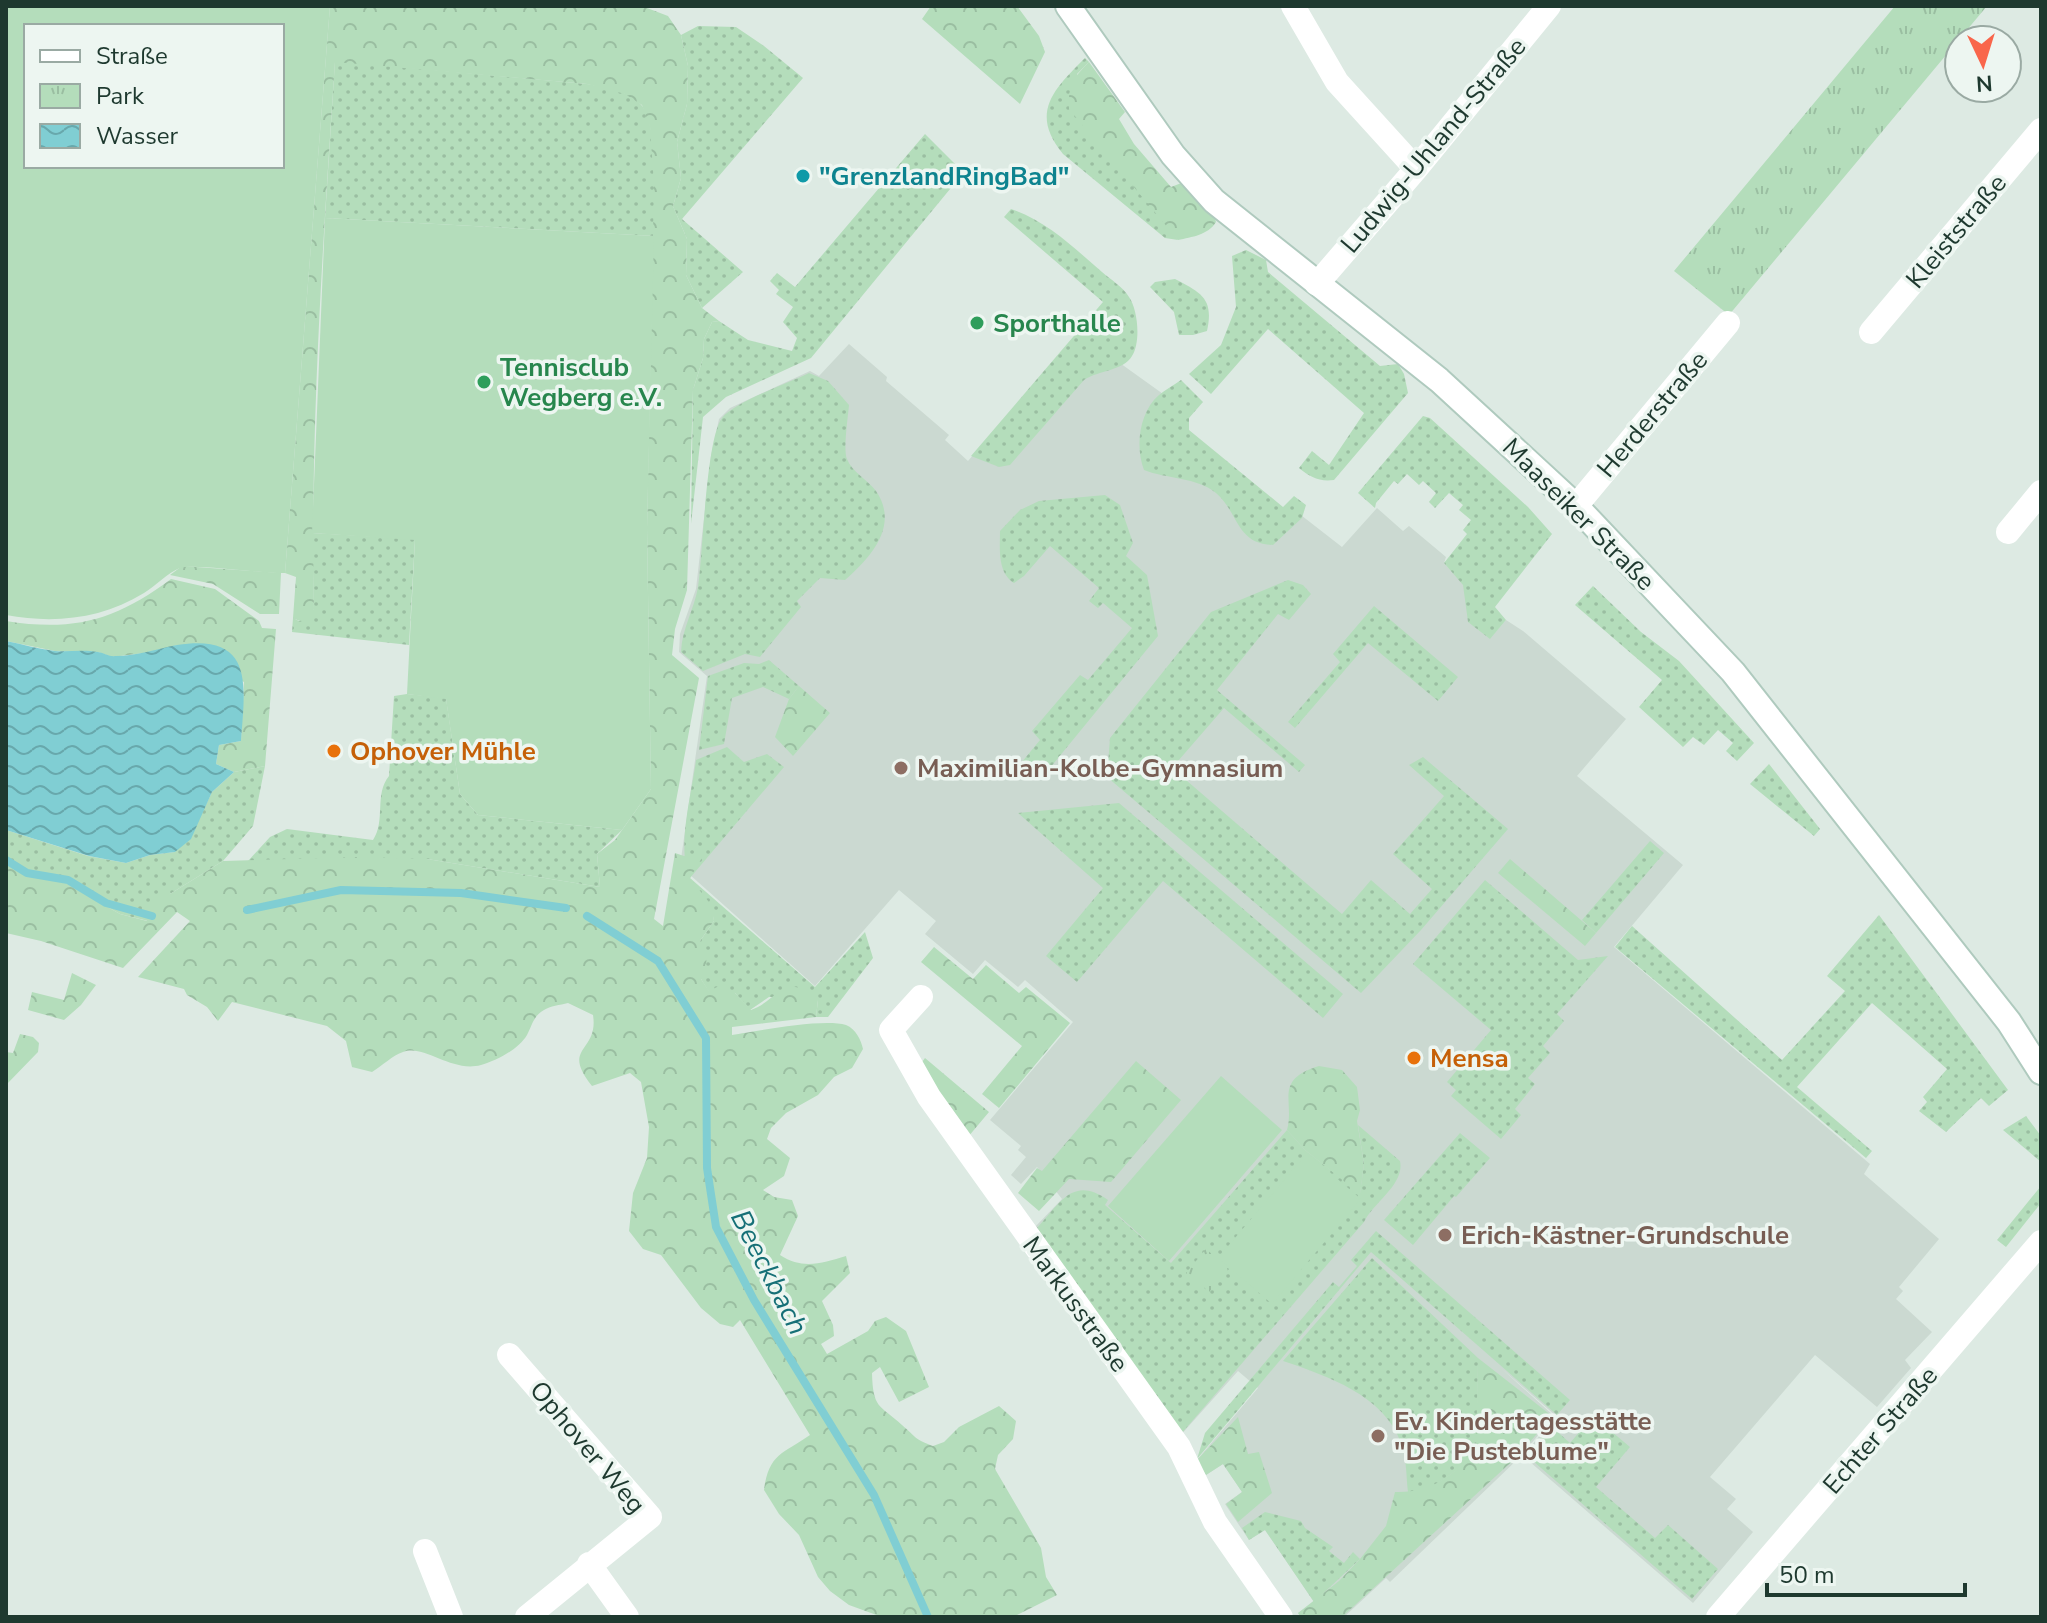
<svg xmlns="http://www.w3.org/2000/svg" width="2047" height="1623" viewBox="0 0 2047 1623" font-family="'Nunito Sans',sans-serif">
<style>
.built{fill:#cbd9d1}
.grass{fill:url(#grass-dots)}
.forest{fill:url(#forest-crowns)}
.park{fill:url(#park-tufts)}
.pitch{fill:#b4ddbb;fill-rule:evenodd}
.water{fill:url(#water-waves)}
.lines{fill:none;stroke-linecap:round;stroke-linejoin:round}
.stream{stroke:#80ced3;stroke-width:8}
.secondary-casing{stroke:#afcabe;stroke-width:28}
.street{stroke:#fff;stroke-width:24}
.secondary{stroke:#fff;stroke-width:24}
.culture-dot{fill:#0f9aa8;stroke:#edf6f1;stroke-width:3}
.leisure-dot{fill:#2e9e5b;stroke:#edf6f1;stroke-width:3}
.food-dot{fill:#e8710a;stroke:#edf6f1;stroke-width:3}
.education-dot{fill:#8d6e63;stroke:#edf6f1;stroke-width:3}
.labels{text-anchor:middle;stroke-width:7;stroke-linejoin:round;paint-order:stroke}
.street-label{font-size:26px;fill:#1e392f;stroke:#edf6f1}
.culture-label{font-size:26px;font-weight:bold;fill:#0d838f;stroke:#edf6f1;text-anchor:start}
.leisure-label{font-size:26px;font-weight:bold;fill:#27864d;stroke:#edf6f1;text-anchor:start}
.food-label{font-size:26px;font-weight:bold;fill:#c56008;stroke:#edf6f1;text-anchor:start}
.education-label{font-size:26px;font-weight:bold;fill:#785e54;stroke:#edf6f1;text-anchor:start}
.water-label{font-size:28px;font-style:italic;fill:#167077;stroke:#edf6f1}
</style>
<defs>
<pattern id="grass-dots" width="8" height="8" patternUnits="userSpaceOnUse" patternTransform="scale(2)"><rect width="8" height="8" fill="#b4ddbb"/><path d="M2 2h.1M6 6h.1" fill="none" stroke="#9abea1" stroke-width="1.8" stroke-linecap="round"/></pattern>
<pattern id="forest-crowns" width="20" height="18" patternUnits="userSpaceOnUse" patternTransform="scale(2)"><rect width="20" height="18" fill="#b4ddbb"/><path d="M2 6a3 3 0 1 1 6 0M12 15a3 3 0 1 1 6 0" fill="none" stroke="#9abea1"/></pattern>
<pattern id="park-tufts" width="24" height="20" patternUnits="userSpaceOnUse" patternTransform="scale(2)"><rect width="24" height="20" fill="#b4ddbb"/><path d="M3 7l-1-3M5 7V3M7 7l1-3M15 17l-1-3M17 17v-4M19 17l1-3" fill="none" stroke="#9abea1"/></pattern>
<pattern id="water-waves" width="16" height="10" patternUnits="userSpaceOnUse" patternTransform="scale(2)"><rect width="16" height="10" fill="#80ced3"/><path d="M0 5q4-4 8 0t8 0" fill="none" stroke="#68a8ac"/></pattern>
</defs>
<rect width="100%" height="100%" fill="#ddeae3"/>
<path class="built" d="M1078,333L1184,409L1189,431L1282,508L1288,505L1342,547L1377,508L1403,531L1409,526L1446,557L1444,563L1463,584L1490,638L1506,620L1523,631L1626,719L1577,776L1683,865L1614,947L1870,1164L1864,1174L1939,1239L1899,1287L1903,1291L1896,1299L1932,1332L1905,1360L1911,1368L1877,1407L1815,1355L1710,1477L1736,1499L1727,1509L1753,1532L1693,1603L1523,1456L1556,1416L1501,1368L1554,1416L1521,1456L1390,1582L1386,1578L1344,1617H1301L1298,1613L1314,1602L1265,1530L1249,1540L1225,1504L1242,1492L1223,1464L1206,1475L1196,1461L1258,1388L1238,1371L1179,1437L1034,1228L1062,1199L1037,1167L1021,1184L1011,1175L1026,1157L1018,1150L1021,1146L990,1120L1073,1022L1025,980L1018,987L985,960L973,974L925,934L936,921L899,890L815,986L680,866L707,676L679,652L680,634L696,589L711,456L719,419L730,408L810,371L819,376L849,344L887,377L886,381L949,435L945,440L968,461Z"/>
<path class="grass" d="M698,26L736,27L764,46L803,78L682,219L743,272L702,308L686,275L687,239L673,206L681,178L677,142L687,104L688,66L681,35Z
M1085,58L1089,62L1077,74L1178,240L1165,238L1063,154C1029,113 1054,89 1085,58Z
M335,61L587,84C604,87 632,91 643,107C659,132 654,205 654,236L325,218Z
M925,134L955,164V183L811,358L726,397L703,417L691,524L693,390L703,358L704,339L712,322L719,321L748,340L792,351L797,338L783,322L793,307L776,294L779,290L770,281L777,273L795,287Z
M1011,209C1047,221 1074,248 1102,272C1110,279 1123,287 1129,297C1138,310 1141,342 1132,356C1123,371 1099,370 1084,380L1010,465L999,467L971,456L1103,302L1004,217Z
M1246,250L1266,260L1268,272L1380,366L1398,364L1404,374L1408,393L1334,480C1319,482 1310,477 1299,468L1312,451L1329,465L1364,413L1268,329L1211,394L1189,374L1221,345L1236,307L1232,256Z
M1175,279C1202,293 1214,299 1207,331L1193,335H1179L1174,312L1150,287L1155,282Z
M809,373L828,381L849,405C848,417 843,450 847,459C852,472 868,480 876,491C900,526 870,558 845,580L820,578L797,601L801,607L760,657L745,654L703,671L681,652C682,628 694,610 698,587C703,554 706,439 722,418C734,402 789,383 809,373Z
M1181,380L1203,402L1189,418V430L1283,507L1294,496L1306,505L1302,518L1273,545C1236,544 1239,513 1216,493C1197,477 1166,479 1144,470C1135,447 1139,412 1159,395C1165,390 1174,385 1181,380Z
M1423,416L1430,418L1528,507L1552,534L1495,607L1506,620L1490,639L1468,622L1463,585L1444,563L1467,534L1463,530L1471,520L1459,510L1463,505L1449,493L1435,508L1429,502L1436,493L1423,481L1419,485L1407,474L1398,484L1394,481L1376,503L1375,508L1358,493Z
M1105,495L1120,505L1133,543L1126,556L1147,575L1158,636L1045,774L1027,778L1012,774L1040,740L1032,731L1080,675L1088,680L1132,628L1103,603L1098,608L1089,601L1099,588L1050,546L1024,576L1014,583C997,572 1000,548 1000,531L1020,510L1039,501Z
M312,533L415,539L409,645L292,632L293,618L299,621L314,609Z
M1288,580L1303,585L1311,594L1289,620L1278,614L1217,690L1305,765L1299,772L1224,708L1172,768L1342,914L1371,880L1410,914L1432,889L1393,854L1444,796L1409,765L1423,757L1508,829L1421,930L1361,993L1107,777L1110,738L1211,612Z
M1593,586L1641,632L1679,661L1754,743L1737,761L1726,751L1733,743L1718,730L1704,745L1693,737L1683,747L1639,707L1662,680L1575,605Z
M1374,606L1458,677L1438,701L1368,643L1295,728L1288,722L1340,662L1333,654Z
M769,660L799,686L789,699L763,687L732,698L724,744L699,750L708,676L744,663L759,664Z
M407,694L446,698L460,794L478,815L622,830L597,854L600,887L427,859L228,883L270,837L287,829L373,840C386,821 374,794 389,776L394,696Z
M727,747L744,762L767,754L784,767L690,878L815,987L865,932L873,958L828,1017H816L818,1000L769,997L750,1010L735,993L709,992L701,979L700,941L714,921C711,900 699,896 690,878C676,850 692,792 696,760Z
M1769,764L1820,829L1814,836L1750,784Z
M265,766L253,826L223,861L170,894L148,921L120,914L64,882L28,876L6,864V830L88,856L126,863L150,855L175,852L202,813L212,792L234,772Z
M1119,803L1343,994L1323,1018L1163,881L1077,982L1046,956L1103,888L1018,813Z
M1650,841L1664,853L1596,933L1582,920Z
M1485,880L1578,960L1608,956L1557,1014L1564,1021L1543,1046L1550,1053L1528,1078L1535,1084L1515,1109L1521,1115L1501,1139L1451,1096L1456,1090L1447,1082L1491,1030L1413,964Z
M1879,915L2008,1090L1989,1106L1981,1098L1946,1132L1919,1111L1927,1102L1923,1097L1947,1069L1872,1003L1797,1087L1872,1151L1866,1158L1615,947L1632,926L1782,1060L1845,991L1827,976Z
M2026,1116L2041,1136V1162L2003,1130Z
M1358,1125L1400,1161C1405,1184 1374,1202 1364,1222L1181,1434L1037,1228C1060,1203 1073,1175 1108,1200L1105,1205L1171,1263L1287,1130L1305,1150L1360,1193L1364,1164Z
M1460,1133L1490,1158L1456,1197L1454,1196L1413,1245L1384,1220Z
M2041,1186V1203L2006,1247L1997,1240Z
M1376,1231L1570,1400L1557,1415L1371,1252L1197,1459L1205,1433L1333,1282L1339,1287L1357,1266L1351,1260Z
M1372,1258L1478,1358L1477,1453C1456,1470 1436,1491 1408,1492C1406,1477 1407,1458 1401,1443C1384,1395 1327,1376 1283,1361Z
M1593,1416L1630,1447L1596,1487L1655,1538L1668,1525L1718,1569L1692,1599L1526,1455L1551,1426L1570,1443Z
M1265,1512L1301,1521L1305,1528L1333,1547L1329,1551L1344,1563L1353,1552L1360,1559L1314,1602L1265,1530L1249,1540L1242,1528Z"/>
<path class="forest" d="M330,6L647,8L668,16L681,35L688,66L687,104L677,142L681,178L673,206L687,239L686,275L702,308L719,321L712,322L704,339L703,358L693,390L687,590L675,629L672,655L699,678L654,919L663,926L675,853L684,856H703L690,878L712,906L714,921L700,941C710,954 707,965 701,979L709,991L721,985L735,993L751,1010C780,999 784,970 818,1000L816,1017L732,1027V1035C758,1031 823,1018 846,1025C856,1029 861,1040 863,1049L852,1068L834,1077L818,1095L786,1113L771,1128L767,1139L790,1158L784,1176L763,1190L774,1197L792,1200L798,1216L780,1255C803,1270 822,1263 846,1256L850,1273L822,1301L833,1325L834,1336L821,1344L827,1354L868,1331L875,1321L886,1317L906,1331L929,1387L899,1402L880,1367L872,1373C873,1409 879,1404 902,1425C916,1437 914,1439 933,1446L944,1442L959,1427L999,1406L1016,1421L1013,1439L998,1455L995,1469L1041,1548L1046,1577L1057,1595L1013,1617H882L849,1605L830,1591L818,1577L799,1535L779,1514L764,1490C769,1453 783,1454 810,1435L740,1320L733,1327L720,1324L701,1308L661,1255L643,1249L629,1231L633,1193L647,1158L649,1127L641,1082L630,1073L592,1086C560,1046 599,1053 593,1015L568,1003C560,1005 550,1006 544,1010C533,1016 532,1026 527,1035C519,1049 496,1061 481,1065C451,1073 425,1044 403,1052C393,1055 382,1066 372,1072L352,1067L346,1041L327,1026L232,1002L218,1021L207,1007L187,995L184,989L138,977L190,921L177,912L123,968L41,941L6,933V864L28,876L64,882L120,914L147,921L152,896L170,894L223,861L362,857L427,859L600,887L597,854L615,840L651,789L647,528L654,185L650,127L642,105L625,94L587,84L335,62C323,243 310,427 314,609L311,618C305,622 300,622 293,618L296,577L285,573Z
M931,6H1017L1039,36L1045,52L1020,104L922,19Z
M1089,62L1125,112L1119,119L1134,144L1171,187L1184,182L1213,212L1216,222C1208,235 1192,237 1178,240L1069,109C1068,86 1073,78 1089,62Z
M182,566L281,573L279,614H260L213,584L170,575Z
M171,579L215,589L259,621L262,628L276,629L265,766L234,772L216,764L219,745L241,741L244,682L178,645L152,652L112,657L98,652L55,651L6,641V621C74,632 116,620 171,579Z
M799,686L830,713L793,756L775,737L789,699Z
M1510,859L1596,933L1585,946L1498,873Z
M934,947L973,979L986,965L1019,993L1026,987L1070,1023L999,1108L982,1094L1022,1046L921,962Z
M72,973L96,985L81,1005L64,1020L28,1010L32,992L64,1000Z
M20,1034L33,1037L39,1043L38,1052L6,1085V1052L13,1053Z
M925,1058L989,1112L968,1137L917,1069Z
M1136,1061L1181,1100L1111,1182L1069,1179L1039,1211L1018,1193L1037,1168L1042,1171Z
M1319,1066L1342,1070L1357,1087L1360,1110L1357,1121L1364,1164L1360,1194L1305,1150L1287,1130C1295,1101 1273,1080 1319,1066Z
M1478,1358L1552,1416L1519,1455L1342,1617H1301L1298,1613L1339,1581L1360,1559L1386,1526L1395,1492C1433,1493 1449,1476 1476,1453Z
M1238,1417L1248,1454L1259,1452L1272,1493L1238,1522L1226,1504L1242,1492L1223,1464L1206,1475L1196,1461Z"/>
<path class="park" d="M1895,6H1987L1729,315L1674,271Z
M1206,1249L1229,1269L1209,1292L1186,1273Z"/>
<path class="pitch" d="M6,6H330L285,573C265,574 192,563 180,568C167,573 156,586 144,593C102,619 54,624 6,615ZM26,26H282V166H26Z
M325,218L654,236L647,528L651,789L622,830L478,815L460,794L446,699L407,694L415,540L312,533Z
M1221,1076L1282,1130L1169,1261L1108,1206Z
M1307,1153L1361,1199L1272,1304L1218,1258Z"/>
<path class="water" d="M6,641C22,644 38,649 55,651C69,652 84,649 98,652C105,653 109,657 116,656C137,656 156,649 177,645C255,633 245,685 241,741L219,745L216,764L234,772L212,792L191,839L175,852L150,855L126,863L89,856L6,830Z"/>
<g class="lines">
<path class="stream" d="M6,860L27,873L68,880L106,903L152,916
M247,910L341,890L461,893L566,908
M587,916L658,961L706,1038L707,1168L716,1227L754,1300L874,1495L928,1617"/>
<defs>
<path id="secondary" d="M1068,6L1173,155L1214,201L1439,380L1576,506L1733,672L2009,1022L2041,1072"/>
</defs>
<use href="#secondary" class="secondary-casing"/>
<path class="street" d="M1293,6L1337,82L1416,169
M1317,284L1416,169L1549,6
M1871,332L2041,130
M1576,506L1728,323
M2008,532L2041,492
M921,997L891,1030L929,1097L1179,1447L1215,1522L1281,1617
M509,1355L650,1517L527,1617
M425,1551L451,1617
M589,1564L627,1617
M1718,1617L2041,1242"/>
<use href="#secondary" class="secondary"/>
</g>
<circle class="culture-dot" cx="803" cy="176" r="8"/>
<g class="leisure-dot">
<circle cx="977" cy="323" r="8"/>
<circle cx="484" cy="382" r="8"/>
</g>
<g class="food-dot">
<circle cx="334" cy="751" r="8"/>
<circle cx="1414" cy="1058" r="8"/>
</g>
<g class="education-dot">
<circle cx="901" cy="768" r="8"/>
<circle cx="1445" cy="1235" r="8"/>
<circle cx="1378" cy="1436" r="8"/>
</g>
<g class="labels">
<g class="street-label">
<text transform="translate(1433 145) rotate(-50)" y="9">Ludwig-Uhland-Straße</text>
<text transform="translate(1956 231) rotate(-50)" y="9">Kleiststraße</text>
<text transform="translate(1652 414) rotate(-50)" y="9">Herderstraße</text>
<text transform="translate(1579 514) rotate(45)" y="9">Maaseiker Straße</text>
<text transform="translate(1076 1304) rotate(54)" y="9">Markusstraße</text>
<text transform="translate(1880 1430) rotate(-49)" y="9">Echter Straße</text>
<text transform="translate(588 1447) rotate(50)" y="9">Ophover Weg</text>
</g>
<g class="culture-label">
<text x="819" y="185">"GrenzlandRingBad"</text>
</g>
<g class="leisure-label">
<text x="993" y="332">Sporthalle</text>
<text x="500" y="376">Tennisclub<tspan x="500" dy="30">Wegberg e.V.</tspan></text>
</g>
<g class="food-label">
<text x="350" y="760">Ophover Mühle</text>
<text x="1430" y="1067">Mensa</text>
</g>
<g class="education-label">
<text x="917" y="777">Maximilian-Kolbe-Gymnasium</text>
<text x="1461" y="1244">Erich-Kästner-Grundschule</text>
<text x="1394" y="1430">Ev. Kindertagesstätte<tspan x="1394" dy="30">"Die Pusteblume"</tspan></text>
</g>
<g class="water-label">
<text transform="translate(770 1272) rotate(63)" y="10">Beeckbach</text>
</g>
</g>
<rect width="2047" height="1623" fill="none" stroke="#1e392f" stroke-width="16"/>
<rect x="24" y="24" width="260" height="144" fill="#edf6f1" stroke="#9aaaa3" stroke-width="2"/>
<rect x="40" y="50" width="40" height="12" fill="#ffffff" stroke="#9aaaa3" stroke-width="2"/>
<text x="96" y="64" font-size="24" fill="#1e392f">Straße</text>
<rect x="40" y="84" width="40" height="24" fill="url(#park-tufts)" stroke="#9aaaa3" stroke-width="2"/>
<text x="96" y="104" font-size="24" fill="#1e392f">Park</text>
<rect x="40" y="124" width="40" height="24" fill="url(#water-waves)" stroke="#9aaaa3" stroke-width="2"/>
<text x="96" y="144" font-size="24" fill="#1e392f">Wasser</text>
<g transform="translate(1983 64) rotate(176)"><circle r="38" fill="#edf6f1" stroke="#9aaaa3" stroke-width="2"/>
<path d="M0-6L14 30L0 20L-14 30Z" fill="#f9664b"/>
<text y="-12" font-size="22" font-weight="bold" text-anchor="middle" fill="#1e392f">N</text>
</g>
<path d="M1767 1583v12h198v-12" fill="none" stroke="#1e392f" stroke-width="4"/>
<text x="1779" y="1583" font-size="24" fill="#1e392f" stroke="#edf6f1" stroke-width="6" paint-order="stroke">50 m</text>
</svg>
